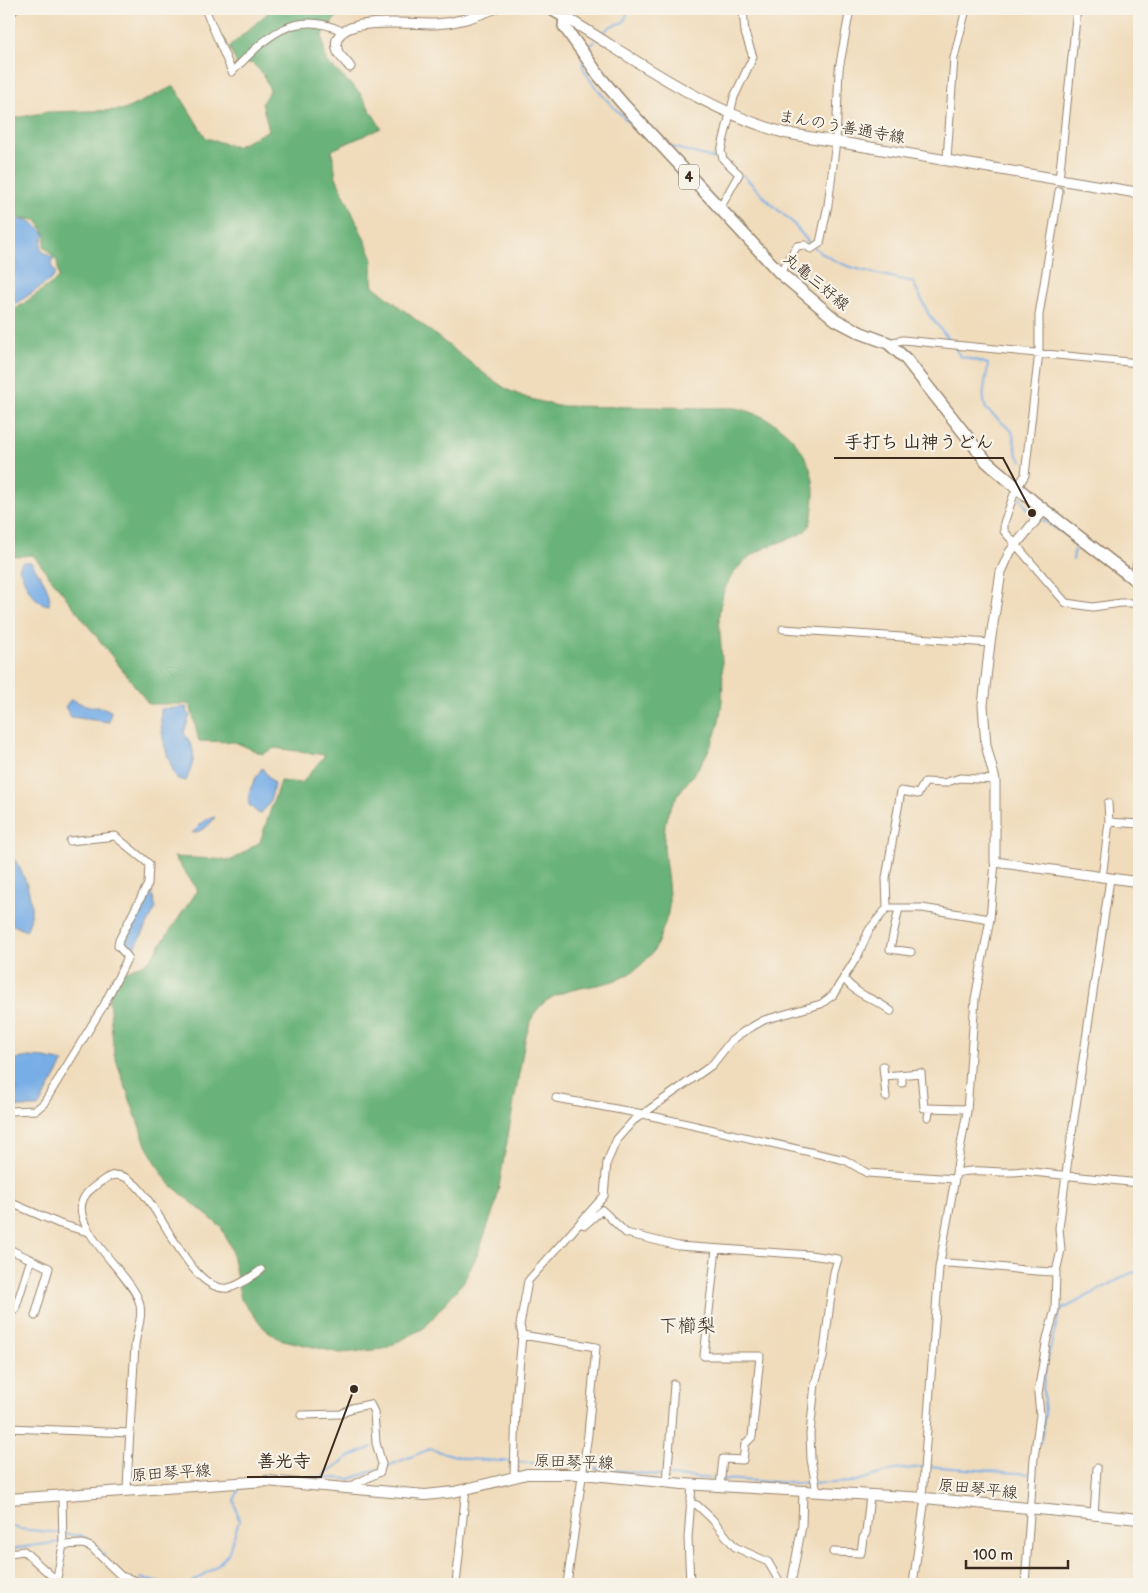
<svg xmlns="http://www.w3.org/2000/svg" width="1148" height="1593" viewBox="0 0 1148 1593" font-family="'Balsamiq Sans','Klee One',sans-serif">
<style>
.forest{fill:#69b279;stroke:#526e4c}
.water{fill:#78aee6;stroke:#5a6c82}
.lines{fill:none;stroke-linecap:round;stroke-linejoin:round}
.stream{stroke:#78aee6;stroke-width:2}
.minor-casing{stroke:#96836c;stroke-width:9}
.tertiary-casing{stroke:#96836c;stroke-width:11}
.secondary-casing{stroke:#96836c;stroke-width:12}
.primary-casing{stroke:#96836c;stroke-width:14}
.minor{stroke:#fff;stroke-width:7}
.tertiary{stroke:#fff;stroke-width:9}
.secondary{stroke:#fff;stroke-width:10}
.primary{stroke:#fff;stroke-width:11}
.labels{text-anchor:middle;stroke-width:4.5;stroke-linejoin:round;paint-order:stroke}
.shield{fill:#f7f3e8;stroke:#73665b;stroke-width:1}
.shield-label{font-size:15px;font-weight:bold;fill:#3b2a1e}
.street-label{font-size:16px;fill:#3b2a1e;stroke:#f7f3e8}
.quarter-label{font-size:19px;fill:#3b2a1e;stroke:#f7f3e8}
.leader{fill:none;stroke:#3b2a1e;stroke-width:2}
.callout-dot{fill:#3b2a1e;stroke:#f7f3e8;stroke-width:2}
.callout-label{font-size:18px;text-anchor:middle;font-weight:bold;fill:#3b2a1e;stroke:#f7f3e8;stroke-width:4.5;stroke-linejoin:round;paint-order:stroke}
</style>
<rect width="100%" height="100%" fill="#f7f3e8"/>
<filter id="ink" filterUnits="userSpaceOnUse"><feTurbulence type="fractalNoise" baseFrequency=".02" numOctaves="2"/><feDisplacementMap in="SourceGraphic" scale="10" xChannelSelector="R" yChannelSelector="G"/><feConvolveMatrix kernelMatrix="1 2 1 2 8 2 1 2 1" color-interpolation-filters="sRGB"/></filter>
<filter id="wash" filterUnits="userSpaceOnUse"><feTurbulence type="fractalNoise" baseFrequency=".0096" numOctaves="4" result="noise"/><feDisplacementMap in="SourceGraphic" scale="20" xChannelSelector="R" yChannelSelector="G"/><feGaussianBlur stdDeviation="1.12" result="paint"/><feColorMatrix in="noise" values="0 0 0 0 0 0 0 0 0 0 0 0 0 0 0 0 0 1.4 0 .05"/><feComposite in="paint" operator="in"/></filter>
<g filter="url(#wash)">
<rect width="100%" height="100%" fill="#f0dcbb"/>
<path class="forest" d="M272,9H394L403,11L337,16L322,36L326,61L360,93L381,128L332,150L336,177L372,256C373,265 371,279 373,286L490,378L508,390L527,398L557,406L734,408C781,415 821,456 813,506C812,514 812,525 805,531C797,537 783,541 774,544C740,557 720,582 719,619C722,669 731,717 702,762C689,783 668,800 665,826C661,855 670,878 669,905C669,914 664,925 661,934C658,942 655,951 649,957C642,964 634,972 625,976C595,992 550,982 532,1018C529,1025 527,1033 525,1040L496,1203L478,1253L464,1281L424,1328L384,1349L340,1353L279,1339L264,1328L241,1299L231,1248L221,1227L171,1185L163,1175L146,1145L114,1054L109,1000L113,977L149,961L198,890L174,857L232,860L260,842L280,781L302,783L325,755L275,748L262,754L235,742L199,741L190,704H149L33,555L9,557V314L59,278L57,261L44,246L46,235L37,220L9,217V119L48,112L124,110L174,86L206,138L236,147L269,130L262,103L270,90L263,74L252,63L237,64L229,47Z"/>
<path class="water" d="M25,219L35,224L45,234L41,243L42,251L53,258L52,267L56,273L53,278L9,309V226L14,221Z
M22,562H31C38,573 53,591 49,605C32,603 25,582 19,568Z
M71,699L84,705L104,708L111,711L109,722L71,717L65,707Z
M187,707L186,712L190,715L184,733C198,753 195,759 186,781L177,779C167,758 159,732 161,709Z
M262,768L274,784C272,795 270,808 259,814L249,805C246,792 255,779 262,768Z
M215,817C209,826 203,831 192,833L205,820Z
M9,852C25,871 39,908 26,931L13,925L9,916Z
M151,889L156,908L135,948L131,950L122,947L121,944L122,939L149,895Z
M29,1057L45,1058L64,1062L38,1107H16L14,1093L17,1089L9,1069L11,1060Z"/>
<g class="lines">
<path class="stream" d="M600,35L611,26L624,22L629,9
M587,51L595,41
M583,60C577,76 635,129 649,140
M668,146L716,159
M743,175L771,204L791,221L811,245
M815,248C843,271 879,273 913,282L929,315L952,343
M954,347L960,356L988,364C987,380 980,393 986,409L1012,431L1017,454L1022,461
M1020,497L1027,508L1036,515
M1040,518C1054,530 1066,530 1075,546L1073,560
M1040,1444L1045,1414L1043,1388L1047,1360L1059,1314L1063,1309L1131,1273L1139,1272
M927,1466L1030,1474
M585,1467L665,1476
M383,1468L430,1449L467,1459L580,1466
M263,1475L351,1479L378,1469
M322,1476L349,1457L372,1447
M670,1476L809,1484L853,1482L894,1470L923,1467
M9,1525L19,1529L60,1533
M65,1534L82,1536L89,1540
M82,1541L89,1540L105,1556
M9,1549L60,1542
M140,1578L164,1584
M189,1584L214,1568L228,1554L239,1521L234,1500L239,1490"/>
</g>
</g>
<g filter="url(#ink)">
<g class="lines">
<defs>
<path id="minor" d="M205,9L232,72C265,38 293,8 342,31
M9,16L15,9
M947,159L954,58L966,9
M1059,180L1077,9
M1059,191L1039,315V352L1025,475L1014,494L1004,523V531L1066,603L1093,607L1121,603H1139
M719,210L739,174L723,159L721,151L734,97L753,57L745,33L743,9
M780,273L797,246L805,245L811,249L820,243L828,205L836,141L839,69L850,9
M888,343L903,340L1139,363
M1133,578L1139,554
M783,629L990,643
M1109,822L1139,824
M1102,878L1109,822L1108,803
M887,908H922L990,919
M899,908L890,949L911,952
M844,979C860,998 873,997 891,1011
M883,1066L886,1097
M902,1075V1083
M884,1076L921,1073L924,1108L967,1109
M556,1098L643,1114L845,1160L867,1173L955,1179
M9,1111L36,1110L44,1103L104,1005L128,957L118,946L119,940L148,884L149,864L115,836L70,841
M928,1117L930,1108
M957,1173C979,1167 1001,1175 1023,1171L1139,1183
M9,1202L60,1224L88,1232
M580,1223L585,1225L602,1210L626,1233L678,1246L810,1255L838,1259L834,1272L823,1358L815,1383L810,1434L811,1459L817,1492
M9,1249L49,1268L35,1316
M716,1249L704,1356H760L752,1437L745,1444L743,1460L723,1459L720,1486
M940,1263C979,1263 1017,1271 1056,1272
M15,1310L31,1259
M522,1335L596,1347L588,1434L567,1584
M301,1415L341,1414L352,1408L370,1404L374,1412L376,1443L382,1464L380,1472L349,1487
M9,1428L130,1433
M514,1476L516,1404L522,1335L520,1325L528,1281L604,1196L607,1162L617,1139L633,1121L712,1065L730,1042L743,1032L764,1020L821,1004L833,995L858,955L869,930L887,908L886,878L901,791L918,794L925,782L944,783L960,778L995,780
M667,1483L674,1384
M127,1490C129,1442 132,1394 135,1346C136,1331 144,1317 139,1301C130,1273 65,1225 85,1196C89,1189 99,1183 105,1179C148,1150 179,1294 228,1288C240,1286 252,1276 261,1270
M922,1497L939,1268L967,1111L975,999L990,919L995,862
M690,1503L697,1505L712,1519L735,1547L768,1562L781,1584
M1094,1516L1097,1468
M63,1545L83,1544L91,1547L121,1576L147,1584
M833,1552L861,1553L863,1538L866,1533L870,1495
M9,1553L24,1551L56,1580
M56,1584L63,1545L62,1495
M456,1584L466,1489
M690,1584L688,1538L692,1485
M791,1584L802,1526L803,1491
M913,1584L925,1498
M1025,1584L1034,1458L1040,1415L1038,1393L1047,1338L1055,1310L1056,1272L1061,1250L1059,1228L1068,1159L1110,879"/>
<path id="tertiary" d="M350,67C347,62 340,57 338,52C323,12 416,25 435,24C457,23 474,17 494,9
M1044,510L1010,552L1001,572L990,643L983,705L986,745L995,780V862L1139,882"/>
<path id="secondary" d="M565,17C635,59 705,111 785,133L1139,193
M9,1499L266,1481L425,1495L454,1492L527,1474H582L683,1484L925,1498L1139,1519"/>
<path id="primary" d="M551,9L565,17L564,26L600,77L623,104L780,273L836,320L861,333L888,343L906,359L987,462L1034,502L1139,583"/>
</defs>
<use href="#minor" class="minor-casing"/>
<use href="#tertiary" class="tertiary-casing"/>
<use href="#secondary" class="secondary-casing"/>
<use href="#primary" class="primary-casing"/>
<use href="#minor" class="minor"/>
<use href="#tertiary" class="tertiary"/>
<use href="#secondary" class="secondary"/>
<use href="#primary" class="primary"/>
</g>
</g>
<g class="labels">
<rect class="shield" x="679" y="164.5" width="20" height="25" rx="4"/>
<g class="shield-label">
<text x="689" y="182">4</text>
</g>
<g class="street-label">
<text transform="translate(842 126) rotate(10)" y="6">まんのう善通寺線</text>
<text transform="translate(817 281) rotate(40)" y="6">丸亀三好線</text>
<text transform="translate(574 1461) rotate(2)" y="6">原田琴平線</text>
<text transform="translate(171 1472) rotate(-4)" y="6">原田琴平線</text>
<text transform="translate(978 1488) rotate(6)" y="6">原田琴平線</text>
</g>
<g class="quarter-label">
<text x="687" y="1332">下櫛梨</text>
</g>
</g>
<path class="leader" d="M1032 513L1003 458H834M354 1389L321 1477H247"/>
<g class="callout-dot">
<circle cx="1032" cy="513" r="5"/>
<circle cx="354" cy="1389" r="5"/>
</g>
<g class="callout-label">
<text x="919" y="448">手打ち 山神うどん</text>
<text x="284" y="1467">善光寺</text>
</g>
<rect width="1148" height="1593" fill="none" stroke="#f7f3e8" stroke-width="30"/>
<path d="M966 1560v8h102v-8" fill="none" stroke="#3b2a1e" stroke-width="2.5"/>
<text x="973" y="1560" font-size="15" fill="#3b2a1e" stroke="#f7f3e8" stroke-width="4" paint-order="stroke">100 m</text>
</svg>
